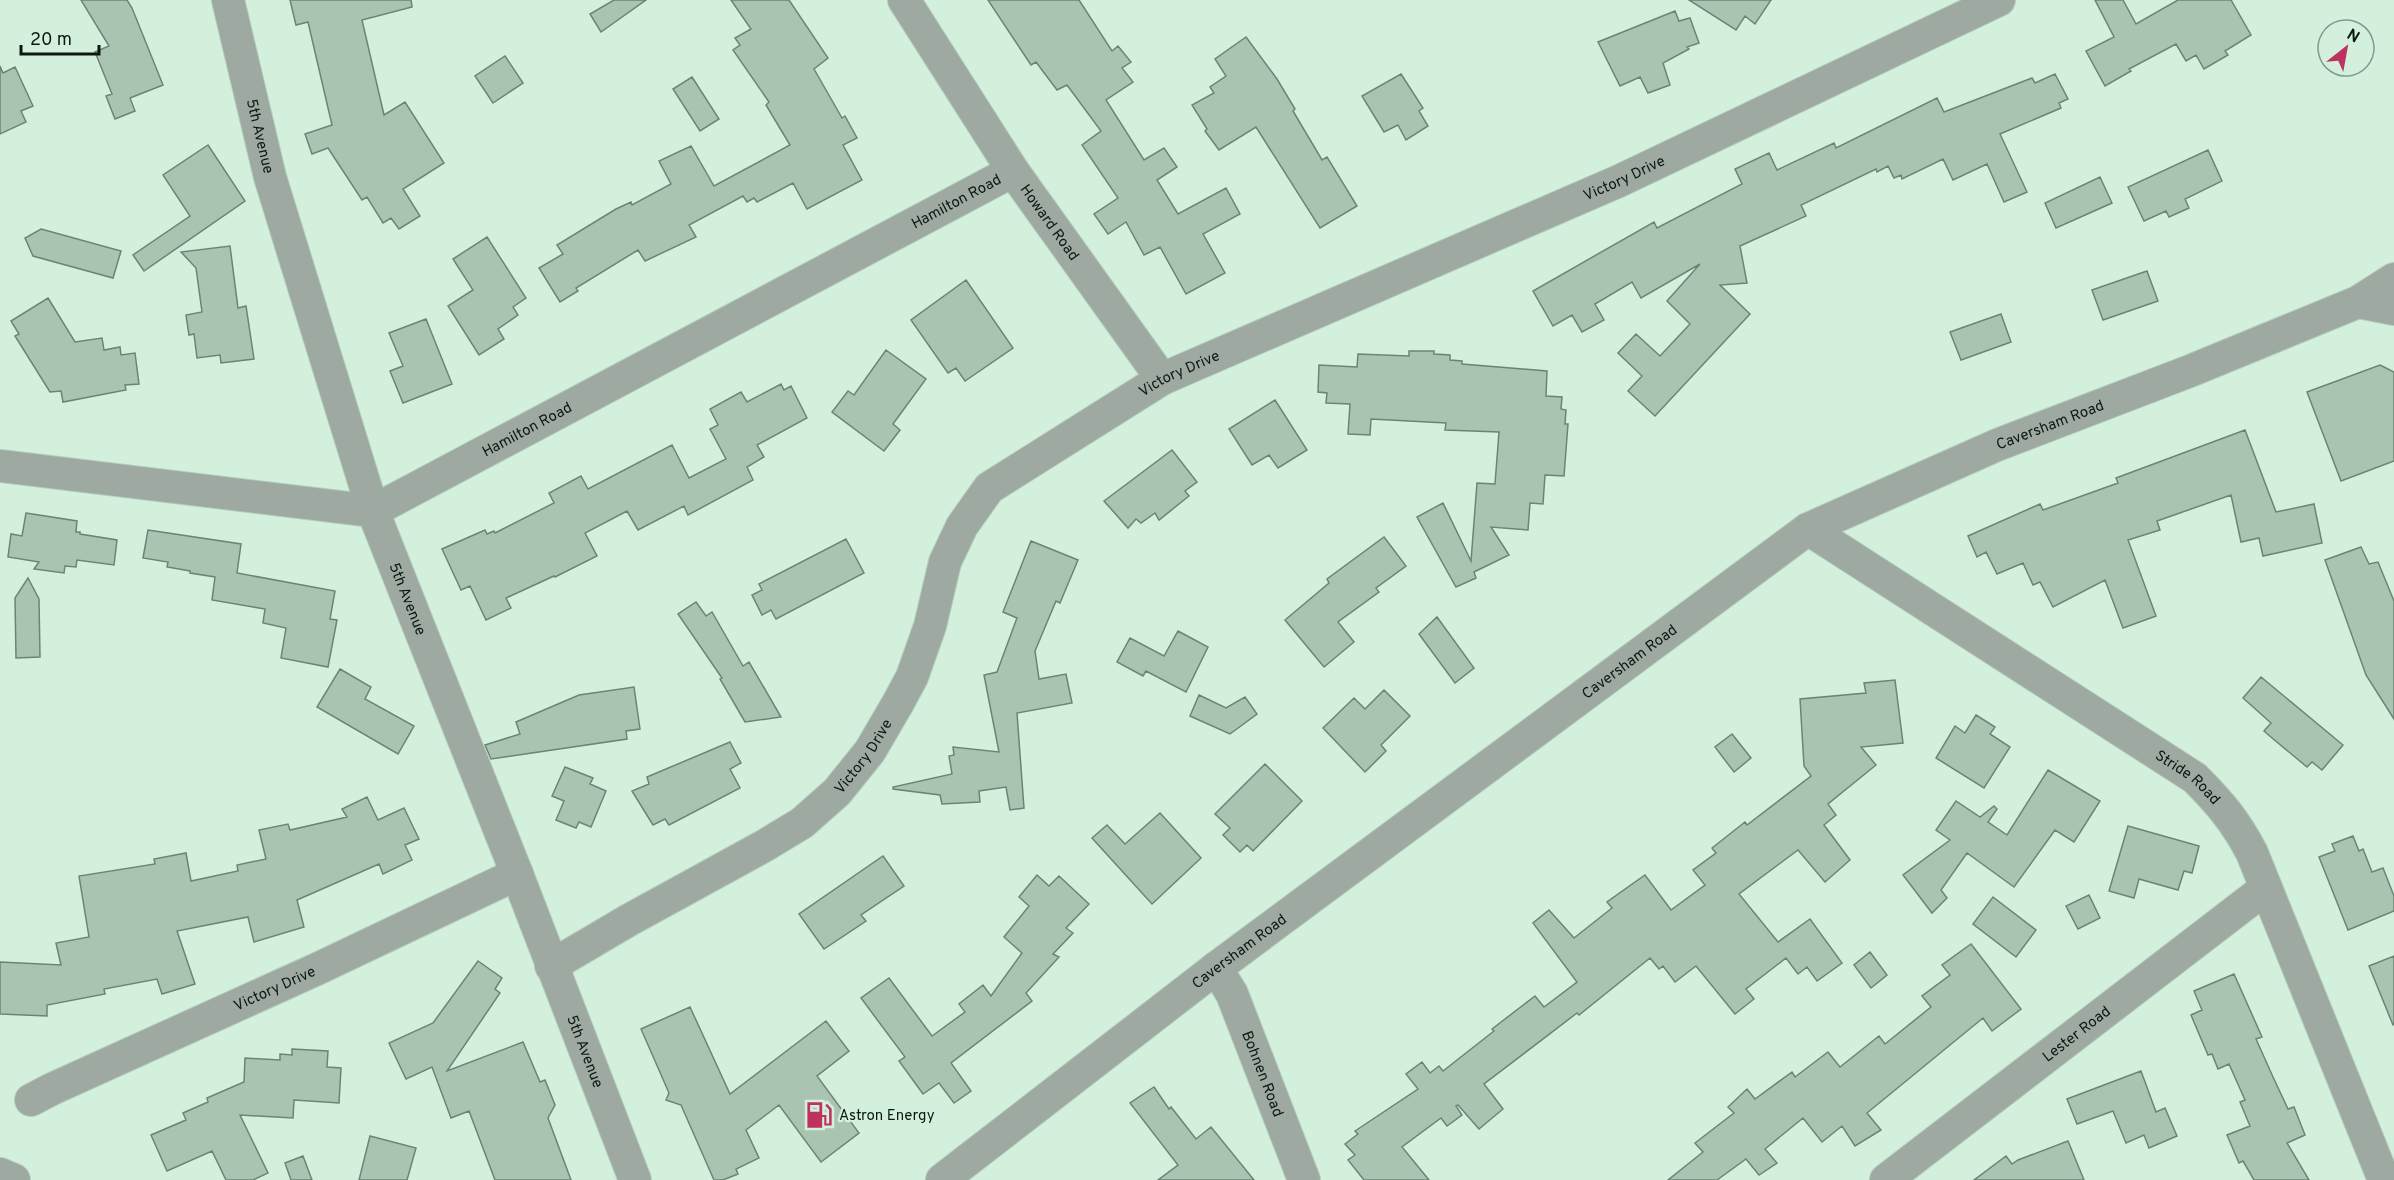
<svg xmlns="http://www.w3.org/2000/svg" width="2394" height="1180" viewBox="0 0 2394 1180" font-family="Overpass,sans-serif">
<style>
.building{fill:#a9c5b2;stroke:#6b8574;stroke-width:1.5}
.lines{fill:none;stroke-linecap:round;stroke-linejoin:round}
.minor-casing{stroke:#b3cdbd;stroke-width:34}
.minor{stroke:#9da9a1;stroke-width:32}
.labels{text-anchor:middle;stroke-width:4.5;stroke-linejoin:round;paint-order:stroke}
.street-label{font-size:15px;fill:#0e1812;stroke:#d3f0dd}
.poi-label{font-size:15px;fill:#0e1812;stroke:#d3f0dd;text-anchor:start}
</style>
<rect width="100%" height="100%" fill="#d3f0dd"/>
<path class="building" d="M81,0H127L132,8L163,85L130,98L135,111L115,119L106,96L112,94L95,52L109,46Z
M290,0H411L412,7L362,20L384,115L405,102L444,163L403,189L420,216L399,229L391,218L383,223L367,197L362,200L328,148L312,154L305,134L332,125L308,22L296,25Z
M614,0H646L601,32L590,14Z
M731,0H789L828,58L814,69L842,118L845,116L857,138L843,145L862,180L807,209L793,183L757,202L754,198L747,202L743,196L689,225L696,237L645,261L638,250L576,288L578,291L560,302L539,268L563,254L557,245L616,209L631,202L632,205L671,184L659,161L691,146L714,186L790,145L766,105L769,102L733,50L740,45L735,38L751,29Z
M988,0H1079L1112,51L1118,46L1131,62L1122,68L1133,82L1106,100L1144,160L1164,148L1177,167L1157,180L1178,214L1226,188L1240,214L1203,234L1225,273L1186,294L1160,247L1144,255L1126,222L1108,234L1094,214L1118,198L1082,145L1101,131L1067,85L1057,90L1036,62L1031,65Z
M1689,0H1771L1755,24L1745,16L1736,30Z
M2095,0H2123L2136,24L2178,0H2231L2251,35L2225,51L2228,55L2204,69L2196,55L2186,61L2176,44L2129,69L2131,71L2105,86L2086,51L2114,37Z
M1675,11L1679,21L1690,18L1699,43L1687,47L1689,49L1663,63L1670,85L1648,93L1640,77L1620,86L1598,42Z
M1246,37L1277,79L1295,109L1293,111L1322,160L1327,157L1357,206L1320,228L1256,127L1219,150L1205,131L1207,129L1192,105L1214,93L1210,87L1226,76L1215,59Z
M505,56L523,83L493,103L475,76Z
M0,66L3,73L15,67L33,106L21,111L26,122L0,134Z
M1401,74L1423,108L1419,111L1428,126L1406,140L1398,125L1384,132L1362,96Z
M2055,74L2068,99L2059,103L2061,108L2000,134L2027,192L2004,202L1987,164L1953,180L1943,159L1902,179L1901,175L1894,178L1888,166L1877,172L1876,169L1801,205L1806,216L1740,246L1747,283L1720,285L1750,314L1655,416L1628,391L1642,376L1618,353L1636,334L1660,356L1690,324L1667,301L1700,264L1641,298L1632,282L1595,304L1604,320L1582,332L1572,315L1553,326L1533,291L1654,222L1657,228L1742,184L1735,169L1769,153L1777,170L1834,143L1836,148L1937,98L1944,112L2032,78L2035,83Z
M692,77L719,119L700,131L673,89Z
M208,145L245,201L144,271L133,255L190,216L163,175Z
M2208,150L2222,181L2185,199L2189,208L2169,217L2166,211L2144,221L2128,187Z
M2100,177L2112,203L2056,228L2045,203Z
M41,229L121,251L113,278L33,256L25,238Z
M487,237L526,298L513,307L518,315L498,329L504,339L479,355L448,306L473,290L453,259Z
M230,246L238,308L246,306L254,359L221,363L220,355L197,358L194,334L189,335L186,315L202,312L196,268L181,252Z
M2147,271L2158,301L2103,320L2092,290Z
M966,280L1013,348L965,381L956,368L948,373L911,320Z
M48,298L75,342L102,338L104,350L120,347L121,355L135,353L139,384L125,385L126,390L63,402L61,391L50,392L15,336L19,334L11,321Z
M2001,314L2011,342L1961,360L1950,332Z
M426,319L452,384L403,403L390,371L403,366L389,333Z
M886,350L926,379L893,424L900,430L884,451L832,412L848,391L854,395Z
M1409,351H1434V354L1450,355V360L1462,361V364L1547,371L1546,396L1562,397L1561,409L1566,410L1565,424H1568L1564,476L1545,475L1543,504L1530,503L1528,530L1491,527L1509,555L1474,572L1476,578L1456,587L1417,517L1443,503L1471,561L1477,483L1495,484L1499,432L1445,430L1446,423L1371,419L1370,435L1348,434L1350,404L1326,403L1327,393L1318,392L1319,365L1357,367L1358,354L1409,356Z
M2380,365L2394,372V461L2341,481L2307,392Z
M781,384L784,390L791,386L807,418L757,445L764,457L747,467L753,480L688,515L684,506L638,530L627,511L585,533L597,556L555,577L554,576L506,598L511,608L486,620L470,586L461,590L442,549L485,530L487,534L494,531L495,533L554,503L549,493L581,476L588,489L672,445L689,478L726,459L710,429L718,425L710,409L741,392L747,402Z
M1275,400L1307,450L1278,468L1269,455L1252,465L1229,429Z
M2245,430L2276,512L2314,504L2322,543L2263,556L2259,538L2241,542L2231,495L2157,521L2160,530L2128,540L2156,616L2123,628L2105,580L2053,607L2040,582L2033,585L2023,563L1997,574L1986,552L1977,557L1968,536L2040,504L2043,510L2118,483L2116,478Z
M1172,450L1197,482L1185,491L1189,496L1159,520L1155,513L1141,523L1136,519L1128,528L1104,501Z
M26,513L77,521L76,532H80V534L117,540L114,565L77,560L76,567L65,566L64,573L34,569L39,562L8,557L11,534L22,536Z
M148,530L241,544L237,573L335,591L330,619L337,620L328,667L281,658L286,628L263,623L265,609L212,600L215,577L190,573V571L167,567L168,562L143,558Z
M1384,537L1406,566L1376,588L1379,592L1338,622L1354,642L1324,667L1285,620L1329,583L1327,579Z
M846,539L864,573L776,619L771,610L762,615L752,595L762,590L759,584Z
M1031,541L1078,560L1060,603L1056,601L1035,651L1039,679L1066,674L1072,703L1017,713L1024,808L1010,810L1006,787L979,791L980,802L942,804L940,795L893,789V787L952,774L949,756L954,755L953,747L999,752L984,675L997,672L1017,618L1003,612Z
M2361,547L2369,564L2378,562L2394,601V719L2366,675L2325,560Z
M28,578L39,599L40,657L16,658L15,598Z
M696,602L706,616L712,612L743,666L749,662L781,717L745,722L720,679L722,678L678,614Z
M1437,617L1474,668L1455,683L1419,634Z
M1178,631L1208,647L1186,692L1146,671L1143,676L1117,662L1130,638L1164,656Z
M340,669L371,687L365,699L414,726L398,754L317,707Z
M2261,677L2343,745L2322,770L2312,762L2307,767L2272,738L2264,731L2271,723L2243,698Z
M1895,680L1903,743L1861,747L1876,765L1828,804L1836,815L1824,825L1850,860L1825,882L1798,850L1739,894L1778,942L1810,919L1842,963L1817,981L1807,967L1798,974L1786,958L1746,989L1754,999L1735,1014L1696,966L1675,982L1663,966L1659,969L1650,958L1579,1015L1577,1013L1484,1084L1503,1109L1479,1129L1458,1105L1456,1106L1462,1115L1447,1126L1441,1118L1402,1147L1429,1180H1364L1348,1160L1355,1155L1345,1144L1358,1134L1355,1131L1418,1089L1406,1074L1422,1062L1430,1073L1439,1066L1443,1071L1494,1031L1492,1029L1535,996L1544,1007L1577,982L1533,923L1549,910L1574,938L1612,908L1607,902L1645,875L1671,910L1705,885L1693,870L1716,853L1712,848L1745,822L1747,825L1811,776L1804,766L1800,699L1866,693L1864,683Z
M634,687L640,729L626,731L627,739L491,759L485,745L520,734L516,722L579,695Z
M1384,690L1410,716L1381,745L1386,751L1365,772L1323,728L1354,698L1365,709Z
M1199,695L1226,708L1245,697L1257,714L1230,734L1190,716Z
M1976,715L1995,727L1990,734L2010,747L1984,788L1936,758L1955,726L1965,733Z
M1732,734L1751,758L1734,772L1715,747Z
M730,742L741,763L730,769L740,788L669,825L665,819L653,825L632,791L649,784L647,777Z
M1265,764L1302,801L1253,851L1247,845L1240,852L1223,835L1230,828L1215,814Z
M565,767L593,778L590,784L606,791L591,827L579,822L576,828L556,820L564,801L552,796Z
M2048,770L2100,801L2074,842L2055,830L2014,887L1967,853L1941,890L1947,898L1932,913L1903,875L1950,840L1936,830L1956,801L1980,817L1994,806L1997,809L1988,822L2007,835Z
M367,797L378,820L404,808L419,839L405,845L412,860L383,874L379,864L297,900L304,927L254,942L248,917L177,931L195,984L162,994L157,979L104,989L105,994L47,1005V1016L0,1014V962L61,965L56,943L89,937L79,876L155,864L154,859L186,853L191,881L238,871L237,865L266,859L259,830L288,824L290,830L347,817L342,809Z
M1160,813L1201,858L1152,904L1092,838L1107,825L1125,844Z
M2128,826L2199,846L2192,873L2184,871L2178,890L2139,879L2134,898L2109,891Z
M2353,836L2359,851L2363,849L2372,872L2383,868L2394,896V911L2348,930L2319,857L2335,851L2332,844Z
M883,856L904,886L861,915L866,921L824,949L799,914Z
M1037,875L1049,886L1059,876L1089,904L1066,928L1073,933L1053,954L1059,957L1026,993L1032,1001L951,1063L971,1091L954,1103L939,1083L923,1094L899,1061L905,1057L861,998L889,978L932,1036L965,1012L959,1004L983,985L991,996L1022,953L1004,937L1029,906L1019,897Z
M2089,895L2100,918L2078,929L2066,906Z
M1993,897L2036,930L2016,957L1973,924Z
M1971,944L2021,1009L1992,1031L1983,1018L1867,1113L1881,1130L1855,1146L1842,1126L1822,1142L1803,1118L1765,1149L1777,1163L1759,1175L1746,1159L1717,1180H1668L1703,1152L1695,1143L1734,1113L1728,1107L1747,1089L1755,1099L1792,1072L1795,1077L1828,1052L1840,1067L1879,1036L1885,1044L1931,1007L1922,996L1950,975L1942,965Z
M1870,952L1887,975L1871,988L1854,965Z
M2394,956V1024L2393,1025L2369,966Z
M478,961L502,978L495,989L500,993L447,1071L523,1042L540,1082L545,1080L555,1105L548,1118L571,1180H495L469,1111L451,1118L432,1067L406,1079L389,1043L433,1023Z
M2234,974L2262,1037L2256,1039L2273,1077L2288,1109L2294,1107L2305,1135L2287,1143L2309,1180H2254L2243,1161L2239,1163L2227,1135L2250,1126L2240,1102L2245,1100L2229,1064L2218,1069L2212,1054L2208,1055L2191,1015L2202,1010L2194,991Z
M690,1007L730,1094L826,1021L849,1051L817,1076L859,1133L821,1162L779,1105L746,1130L759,1158L736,1169L738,1174L723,1180H714L681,1105L666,1100L669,1093L641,1029Z
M292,1049L328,1051L327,1067L341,1068L339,1103L294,1100L293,1118L240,1115L268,1173L253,1180H226L212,1151L167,1171L151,1135L186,1120L183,1113L208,1102L207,1098L244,1082L245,1058L280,1060V1054L292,1055Z
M2141,1071L2156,1112L2165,1108L2177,1136L2149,1148L2144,1135L2126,1143L2113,1111L2077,1124L2067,1099Z
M1154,1087L1169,1109L1171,1107L1196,1139L1211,1127L1254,1180H1158L1178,1165L1130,1103Z
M370,1136L416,1148L407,1180H359Z
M2068,1141L2084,1180H1974L2006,1156L2012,1164L2018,1160Z
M303,1156L312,1180H291L285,1163Z"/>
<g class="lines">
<defs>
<g id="minor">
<path id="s1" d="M228,0L270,177L373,511L517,874L635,1180"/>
<path id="s2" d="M904,0L1013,171L1162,379"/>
<path d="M2358,302L2394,309"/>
<path id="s3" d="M0,466L373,511L1013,171"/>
<path id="s4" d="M1808,529L2195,778C2220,803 2236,822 2252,853L2384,1180"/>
<path id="s5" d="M551,966L629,920L764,846L802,823L837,792L870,751L898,703L912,677L930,626L945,562L962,526L989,488L1162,379L1619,181L1999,0"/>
<path id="s6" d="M1216,968L1232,994L1304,1180"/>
<path id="s7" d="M31,1100L52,1089L317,969L517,874"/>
<path d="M0,1174L14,1180"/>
<path id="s8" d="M942,1180L1216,968L1808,529L1997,445L2190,371L2358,302L2394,279"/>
<path id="s9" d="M1886,1180L2266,888"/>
</g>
</defs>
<use href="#minor" class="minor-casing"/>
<use href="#minor" class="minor"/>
</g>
<defs>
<symbol id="fuel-bare" viewBox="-9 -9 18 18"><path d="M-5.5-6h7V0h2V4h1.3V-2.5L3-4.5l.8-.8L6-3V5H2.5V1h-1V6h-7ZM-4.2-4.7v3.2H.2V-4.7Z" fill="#bf315e" stroke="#d3f0dd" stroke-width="2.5" paint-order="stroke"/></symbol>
</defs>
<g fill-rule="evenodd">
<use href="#fuel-bare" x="800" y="1096" width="38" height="38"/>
</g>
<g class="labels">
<g class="street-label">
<text dy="5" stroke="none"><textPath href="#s1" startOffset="140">5th Avenue</textPath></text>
<text dy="5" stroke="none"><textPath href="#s5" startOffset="1388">Victory Drive</textPath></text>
<text dy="5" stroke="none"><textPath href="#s3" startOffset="1036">Hamilton Road</textPath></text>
<text dy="5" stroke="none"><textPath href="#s2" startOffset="266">Howard Road</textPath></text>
<text dy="5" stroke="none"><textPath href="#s5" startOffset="902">Victory Drive</textPath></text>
<text dy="5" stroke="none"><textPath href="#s8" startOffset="1347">Caversham Road</textPath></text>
<text dy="5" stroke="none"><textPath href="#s3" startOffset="550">Hamilton Road</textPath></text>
<text dy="5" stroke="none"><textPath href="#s1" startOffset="626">5th Avenue</textPath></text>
<text dy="5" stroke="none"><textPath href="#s8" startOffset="861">Caversham Road</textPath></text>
<text dy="5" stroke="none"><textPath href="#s5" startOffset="380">Victory Drive</textPath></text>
<text dy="5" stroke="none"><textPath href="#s4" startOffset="454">Stride Road</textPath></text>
<text dy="5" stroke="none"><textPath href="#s8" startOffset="375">Caversham Road</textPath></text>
<text dy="5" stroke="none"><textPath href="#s7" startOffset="268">Victory Drive</textPath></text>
<text dy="5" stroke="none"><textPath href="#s9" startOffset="240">Lester Road</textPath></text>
<text dy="5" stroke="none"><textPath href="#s1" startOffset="1112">5th Avenue</textPath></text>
<text dy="5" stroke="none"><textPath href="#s6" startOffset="116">Bohnen Road</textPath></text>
</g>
<g class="poi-label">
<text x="839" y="1120">Astron Energy</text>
</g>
</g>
<g transform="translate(2346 48) rotate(31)"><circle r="28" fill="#d3f0dd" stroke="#849a8c" stroke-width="1.5"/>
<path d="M0-4.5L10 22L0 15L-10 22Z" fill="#bf315e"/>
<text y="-9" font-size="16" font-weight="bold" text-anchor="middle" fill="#0e1812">N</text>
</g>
<path d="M21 45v9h78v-9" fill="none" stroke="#0e1812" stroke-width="3"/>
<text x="30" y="45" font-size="18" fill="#0e1812" stroke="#d3f0dd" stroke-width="4.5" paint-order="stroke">20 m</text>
</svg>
